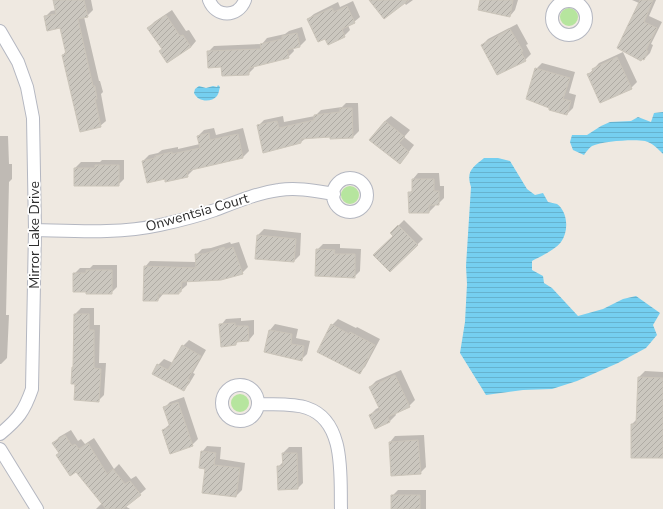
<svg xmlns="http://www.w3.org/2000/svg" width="663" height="509" viewBox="0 0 663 509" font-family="'Nunito Sans',sans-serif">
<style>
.grass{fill:#b6e59e}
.water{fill:url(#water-rules)}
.shadow{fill:#0003}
.building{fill:url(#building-hatch);stroke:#cbc5ba}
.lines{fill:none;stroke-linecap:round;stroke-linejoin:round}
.minor-casing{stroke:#b4b7c1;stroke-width:14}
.minor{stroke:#fff;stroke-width:12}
.labels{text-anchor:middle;stroke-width:3.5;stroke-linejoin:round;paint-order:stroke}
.street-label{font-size:14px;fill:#2e2e2e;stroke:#fff}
</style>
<defs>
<pattern id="water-rules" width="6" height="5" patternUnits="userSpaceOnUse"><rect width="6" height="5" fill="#75cff0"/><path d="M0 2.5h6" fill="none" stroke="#66b2ce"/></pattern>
<pattern id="building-hatch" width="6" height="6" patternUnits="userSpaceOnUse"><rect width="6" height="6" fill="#cbc7bf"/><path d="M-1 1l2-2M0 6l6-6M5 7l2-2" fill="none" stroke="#afaba4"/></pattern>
</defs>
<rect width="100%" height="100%" fill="#efe9e1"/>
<path class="grass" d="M560 17a9 9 0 1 1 18 0a9 9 0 1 1-18 0Z
M341 195a9 9 0 1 1 18 0a9 9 0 1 1-18 0Z
M231 403a9 9 0 1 1 18 0a9 9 0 1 1-18 0Z"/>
<path class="water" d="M218,85L220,87C219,90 219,93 217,96C211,103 198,102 194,93L195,89L199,86L206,88L213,86L217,87Z
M663,112V154C658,149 653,143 645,141C634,139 603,141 592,146C589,148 586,152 584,155L573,150L570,142L572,135H587L601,126L610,122L631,121L638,117L651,122L654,113Z
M484,158H498L510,161L527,189L535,195L543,193L548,202C551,203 554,203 557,204C568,212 569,231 561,242C555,250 541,256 532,261V270L543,276L544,283L552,288L578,316L603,309L623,299L636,296L660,313L653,325L657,335L646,348L618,363L577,381L552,389L523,390L486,395L460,353L465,322L467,284L466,266L471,187C466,171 472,168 484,158Z"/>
<path class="shadow" d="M54,0H91L93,10L87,16L84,17L99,81H100L103,92L101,94L106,121L100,126L63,55L66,51L60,27L45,17L51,11L56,10Z
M374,0H413L406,5L404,2Z
M481,0H518L515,10L510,16Z
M632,0H656L649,16L662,22L651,44L653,45L650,53L644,59L639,3Z
M353,1L360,17L354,22L348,25L350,30L344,36L325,37L308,19L314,14L338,2L340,7Z
M172,10L186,31L189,30L196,41L191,47L163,48L149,28L154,22Z
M517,24L528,44L526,45L531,54L525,60L482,45L488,39Z
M302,27L306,40L300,46L293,48L294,51L288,57L254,65V68L248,74L222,66L208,52L214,46L262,44L267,38L285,34L289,31Z
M623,52L637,82L631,88L588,75L599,63Z
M542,63L575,72L569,93L576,95L573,108L567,114L536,69Z
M346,103H358L359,131L353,137L331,136L306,138L301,142L259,125L264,120L283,116L284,122L315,116L321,110L342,107Z
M391,116L410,130L404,137L414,145L405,157L385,121Z
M214,128L216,135L243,128L249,151L243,157L193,168V170L187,176L165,178L143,161L149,155L158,153L162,150L178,147V149L200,144L198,136L204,130Z
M0,136H8L9,164H12V179L9,182L6,315H9L7,358L1,364H0Z
M102,160H124V179L118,185L75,168L81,162H100Z
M418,173H439L440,186H444V198L438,204H435V206L429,212L409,193L413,190V179Z
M404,220L423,239L390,271L394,236L391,233Z
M264,229L301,233L300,255L294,261L258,235Z
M230,242L231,244L239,242L248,267L242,273L187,280V285L178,293H164L158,300L145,267L150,261L196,262V255L202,249L211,248Z
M323,244H340V248L361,249L360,271L354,277L317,250Z
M93,265H117V287L111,293L74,274L80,268H90Z
M81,308H94V325H100L99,363H106L104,395L98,401L74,366L75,314Z
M241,318V321L254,320V334L249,340H239L236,344L221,325L226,319Z
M338,319L356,328L357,327L380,339L365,367L359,373L332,325Z
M275,324L298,329L296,338L310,341L307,354L301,360L270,330Z
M189,340L206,350L193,373L195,374L189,384L183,390L153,373L158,365L164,359L173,363L183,346Z
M401,370L415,400L409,406L395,413L396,415L390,421L375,427L370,415L376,409L380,407L370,387L376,381Z
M645,371L663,372V457H632V424L637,419L639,377Z
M184,397L198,439L192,445L163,430L170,424L164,408L170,402Z
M71,430L78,441L81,439L85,444L94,438L114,469L119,464L131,479L136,476L146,489L125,506L130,509H96L102,503L60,453L54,443L59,437Z
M424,435L426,467L420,473L390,442L395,436Z
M207,446L221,447L220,459L245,463L242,490L236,496L206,468L202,452Z
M289,447H302L303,483L298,488L278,467L284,461L283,453Z
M398,490H426V509H392V496Z"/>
<path class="building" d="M53,0H84L88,17L78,19L93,86H95L97,99H95L101,127L80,132L62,55L66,54L60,28L47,31L44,16L56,14Z
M369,0H409L384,19Z
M480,0H513L510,17L478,10Z
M640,0H653L644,22L657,28L646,50L648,51L644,60L642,59L641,61L617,48Z
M347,6L355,23L342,29L345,37L328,45L325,39L318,42L307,19L332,8L334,12Z
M166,15L180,36L183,35L191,47L167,63L159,51L162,49L147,28Z
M510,29L523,51L521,52L526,61L497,75L481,45Z
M297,33L300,47L287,50L289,58L249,68V75L222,76L221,67L208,68L207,51L261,49L260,44L282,39V36Z
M617,57L632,89L600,103L587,74L593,72L592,69Z
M535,68L570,78L563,99L571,101L567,115L549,110V108L526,99Z
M340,108H352L353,138L330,139V137L301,139V143L263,153L257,125L277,121L279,128L314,120V115L340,112Z
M385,121L405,137L399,143L409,152L400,164L369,140Z
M209,133L210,140L238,134L243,158L187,171L188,177L165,182V179L147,183L142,161L155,158V156L172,152V154L200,148L197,136Z
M95,165H119V186H74V168H95Z
M412,179H434V191H439V205H429V213H409L408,192H412Z
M398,225L418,245L390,272L373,255L393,236L390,233Z
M257,235L296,239L294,262L255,259Z
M224,247L225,250L233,247L243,274L221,280L182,282L181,292H179V294H158V301H143L144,266L196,268L195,254H204Z
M316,249L335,250L334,254H355V278L315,276Z
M86,270H112V294H86V292H73V273H86Z
M74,314H89V330H94V368L101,369L99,402L74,400L75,384H71L72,367H73Z
M235,323V326H248L249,341L236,342V345L221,347L219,324Z
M331,324L349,334L350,332L375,345L360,374L317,352Z
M269,330L292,334L291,344L304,346L302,361L264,352Z
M182,345L201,356L188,379L190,380L184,391L152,374L157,364L168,370Z
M395,375L410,407L388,417L390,422L375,429L369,415L380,410L369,387Z
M638,377L663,378V458H631V424H636Z
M178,402L193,446L170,454L162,430L170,427L163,407Z
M65,435L72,446L75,444L79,449L88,443L107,474L113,469L125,484L130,481L141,495L123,509H106L76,472L70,476L56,455L59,453L52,443Z
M418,440L421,474L391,476L389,442Z
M201,451L216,453L214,465L240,468L236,497L202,493L205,469L199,468Z
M282,453H297L298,489L278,490L277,466H283Z
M391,495H420V509H391Z"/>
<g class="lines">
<defs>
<path id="minor" d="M209,0C216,18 238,18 245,0
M552 18a17 17 0 1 1 34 0a17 17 0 1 1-34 0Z
M0,31L18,62L27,87L33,118L35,230L32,389C24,412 18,419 0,434
M333 195a17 17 0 1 1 34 0a17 17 0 1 1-34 0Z
M35,230C77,231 119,234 160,225C178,221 198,216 215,210C236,202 257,193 279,190C297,187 316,191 334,194
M222 403a18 18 0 1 1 36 0a18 18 0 1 1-36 0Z
M259,404C274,405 293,403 307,408C346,421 340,477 341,509
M0,449L37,509"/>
</defs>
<use href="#minor" class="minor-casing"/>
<use href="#minor" class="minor"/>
</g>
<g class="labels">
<g class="street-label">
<text transform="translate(197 212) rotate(-16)" y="5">Onwentsia Court</text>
<text transform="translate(34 235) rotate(-90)" y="5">Mirror Lake Drive</text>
</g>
</g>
</svg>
